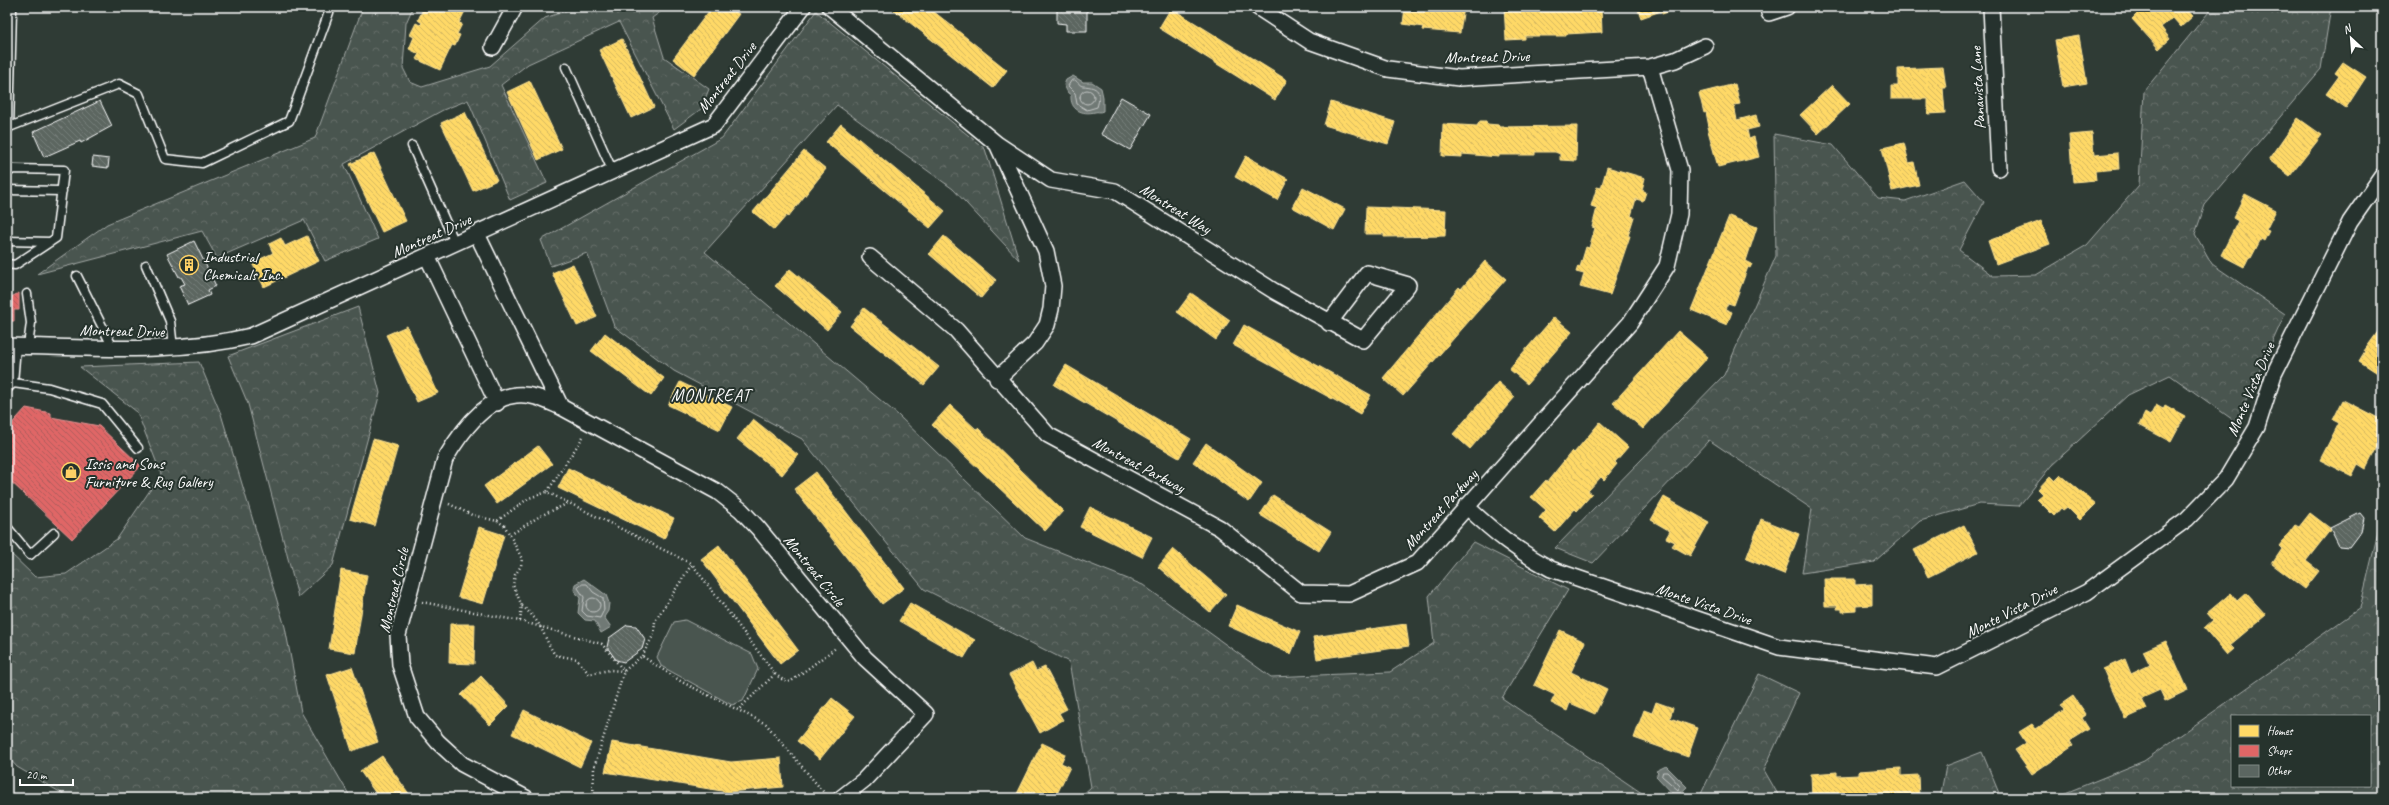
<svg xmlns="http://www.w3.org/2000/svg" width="2389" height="805" viewBox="0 0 2389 805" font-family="Caveat,sans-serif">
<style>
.grass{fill:#4a544f;stroke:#a4aaa7}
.forest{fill:url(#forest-crowns);stroke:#a4aaa7;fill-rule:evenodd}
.water{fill:#707975;stroke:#a9afac}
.homes{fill:url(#homes-back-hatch);stroke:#ffe494}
.shops{fill:url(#shops-back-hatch);stroke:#e99494}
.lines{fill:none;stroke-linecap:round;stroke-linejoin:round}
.shore{stroke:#c6c9c8;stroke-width:1}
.building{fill:url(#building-back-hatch);stroke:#fff}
.lane-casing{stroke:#fff;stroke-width:11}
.street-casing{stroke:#fff;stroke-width:18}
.path{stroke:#fff;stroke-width:2.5;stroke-dasharray:1 3;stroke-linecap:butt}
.lane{stroke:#26332d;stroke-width:8}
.street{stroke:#26332d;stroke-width:15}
.labels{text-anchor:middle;stroke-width:4;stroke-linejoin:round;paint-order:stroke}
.street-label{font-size:16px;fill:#fff;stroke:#26332d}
.poi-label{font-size:16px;fill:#fff;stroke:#26332d;text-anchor:start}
.neighbourhood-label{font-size:17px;letter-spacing:1px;fill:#fff;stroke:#26332d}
</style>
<defs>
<pattern id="forest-crowns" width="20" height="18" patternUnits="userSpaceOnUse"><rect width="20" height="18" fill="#4a544f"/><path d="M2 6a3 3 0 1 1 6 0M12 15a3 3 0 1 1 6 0" fill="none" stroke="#656e69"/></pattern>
<pattern id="homes-back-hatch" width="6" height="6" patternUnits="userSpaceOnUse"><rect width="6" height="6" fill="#ffd966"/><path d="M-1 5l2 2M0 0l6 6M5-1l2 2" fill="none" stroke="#d2b660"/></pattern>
<pattern id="shops-back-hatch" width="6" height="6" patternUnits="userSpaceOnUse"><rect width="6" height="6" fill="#e06666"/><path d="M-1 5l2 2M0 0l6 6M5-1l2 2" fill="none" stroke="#ac5d5d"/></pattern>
<pattern id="building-back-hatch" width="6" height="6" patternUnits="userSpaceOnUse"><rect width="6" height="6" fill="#5b6661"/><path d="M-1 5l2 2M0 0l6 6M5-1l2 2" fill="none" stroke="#747d79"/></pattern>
</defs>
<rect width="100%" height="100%" fill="#2f3b35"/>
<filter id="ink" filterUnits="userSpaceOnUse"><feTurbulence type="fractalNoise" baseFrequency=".025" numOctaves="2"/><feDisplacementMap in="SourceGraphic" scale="8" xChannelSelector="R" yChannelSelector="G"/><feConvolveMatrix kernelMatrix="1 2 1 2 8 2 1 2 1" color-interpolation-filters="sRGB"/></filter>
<g filter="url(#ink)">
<path class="grass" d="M685,620L752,654L758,669L743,701L732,705L661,666L657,657L674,622Z"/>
<path class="forest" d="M363,7H413L406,23L403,68L410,82L422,87L490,66L545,18L577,7H667L652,18L664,57L709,89L701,109L674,129L619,22L528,64L501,85L547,183L510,200L468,100L443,110L344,164L378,239L325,261L304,220L217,258L202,231L37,274L107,224L315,138Z
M2213,7H2331L2321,69L2205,205L2195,234L2212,264L2285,314L2236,422L2170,375L2128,395L2051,466L2019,506L1979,504L1920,521L1874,562L1802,573L1812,509L1709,440L1593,563L1555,548L1724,375L1776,256L1774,134L1833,145L1878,198L1905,201L1965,180L1984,202L1959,250L1993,276L2036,275L2087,245L2139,185L2144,91Z
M816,11L985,149L1019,260L953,189L837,105L705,252L898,415L1025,538L1143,585L1271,677L1390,672L1434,643L1429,596L1473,542L1568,590L1502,698L1649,798H1079L1091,787L1069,662L924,589L802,439L674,371L614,326L587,253L551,266L541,240L722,138Z
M358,307L380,393L333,565L298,597L248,404L228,356Z
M199,362L221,414L285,627L301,712L351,798H70L17,767L7,756V550L35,577L66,574L117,539L161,474L137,412L80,367Z
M2382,515V798H2053L2144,761L2360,608ZM2232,716H2370V786H2232Z
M1759,674L1799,693L1764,770L1780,798H1699Z
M1982,752L2001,798H1940L1946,766Z"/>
<path class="water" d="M1073,76L1083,82H1092L1101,88L1103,97V111C1099,113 1098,111 1095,112C1082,115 1070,110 1071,95L1068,93L1064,85L1066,80Z
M584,579L606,595L609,603L608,611L604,617L611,627L601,633L595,621L585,620L578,613L580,598L574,590L575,584Z
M1666,766L1687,787L1676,797L1656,776L1658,773L1656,771Z"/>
<path class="homes" d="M429,7H467L459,23L462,24L457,34L460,35L455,46L452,45L440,70L416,59L419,54L409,49L414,37L410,35L416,23L420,25L422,23L418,20L423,9L427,11Z
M712,7H729L739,14L694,75L673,59Z
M890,7H928L1007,70L993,88Z
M1405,7H1464L1460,33L1422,30L1423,27L1403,24Z
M1504,7H1601L1602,32L1566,34V36H1525V39L1506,40Z
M1637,7H1682L1662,14L1661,11L1641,18Z
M2144,7H2185L2193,16L2181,27L2173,18L2161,27L2170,39L2159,49L2132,19Z
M1171,8L1287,80L1275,100L1159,28Z
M2079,36L2087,83L2063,87L2055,40Z
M622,39L654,107L631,118L599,50Z
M2343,62L2366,77L2346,108L2326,94L2339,76L2335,73Z
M1943,67L1946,88H1943L1945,113L1928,114V99H1891V86H1898V69Z
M530,81L562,149L538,160L507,92Z
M1735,84L1740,104L1734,105L1737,120L1756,115L1759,127L1747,130L1749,139L1754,137L1759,157L1718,167L1707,127H1709L1706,112L1704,113L1699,93Z
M1832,85L1850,104L1818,134L1800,115Z
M1331,102L1395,122L1388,144L1324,125Z
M465,112L497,180L473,191L441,123Z
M2298,118L2322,135L2290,176L2269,160Z
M1480,121H1486L1487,124L1499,125V127L1577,126L1576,161L1560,160V154L1555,152H1535V155H1499V157L1462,154V157L1442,156L1443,124L1477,126Z
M841,124L945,211L930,228L826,142Z
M2092,133L2094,155L2118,153L2119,169L2095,171L2096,180L2073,182L2069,135Z
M1904,143L1909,163L1914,162L1919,185L1892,191L1882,148Z
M804,151L826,169L788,217L787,215L774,230L753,212Z
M374,153L406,221L382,232L350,164Z
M1246,156L1288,179L1277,200L1235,177Z
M1607,167L1645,178L1642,190L1646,192L1643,201L1636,199L1631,216L1634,217L1628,236H1630L1610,295L1580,287L1584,274L1576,272L1578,266L1580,267L1586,247L1589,248L1595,228L1592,227L1597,208L1591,206L1597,187L1601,188Z
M1303,187L1345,209L1334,230L1292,207Z
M2245,194L2276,210L2266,230L2269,231L2264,241L2261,239L2251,258L2249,257L2244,267L2221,255L2238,221L2233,218Z
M1366,207L1446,210L1445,236L1384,237V234H1365Z
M1729,216L1757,227L1746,261L1752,264L1750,268L1748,267L1734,305L1728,303L1725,309L1732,312L1727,325L1691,310Z
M2041,221L2050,244L1996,264L1988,241Z
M307,236L319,261L264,287L252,263L273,253L269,244L281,238L285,246Z
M944,236L996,280L981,298L929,254Z
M1485,261L1506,279L1403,396L1383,378L1459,287L1461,289Z
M573,264L597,317L577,326L552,273Z
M790,269L842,312L827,330L775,286Z
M1191,293L1230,320L1216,340L1177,312Z
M864,308L939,367L924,385L850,326Z
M1554,317L1572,332L1527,384L1509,369Z
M1244,325L1371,395L1360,414L1233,345Z
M407,326L438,393L417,402L386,335Z
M2382,326V376L2359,361L2365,351H2364Z
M1678,331L1708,357L1643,429L1613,403Z
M605,333L664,378L651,396L591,351Z
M1066,365L1191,439L1179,458L1054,385Z
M680,382L732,407L720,430L668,405Z
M1498,382L1515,397L1470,449L1453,434Z
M2343,400L2382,420V437L2366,469L2358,464L2352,476L2320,460L2339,423L2333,420Z
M950,405L976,429L978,428L1063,511L1045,531L932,425Z
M2156,405L2163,409L2165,405L2185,416L2171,442L2139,425L2145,413L2150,416Z
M753,419L798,455L782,475L737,439Z
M1600,422L1628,447L1615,462L1617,464L1604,480L1601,477L1588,491L1592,494L1577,511L1575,509L1555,532L1539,518L1546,510L1531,497L1546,480L1547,482L1572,451L1574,453Z
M373,439L398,446L375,526L350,519Z
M1206,443L1262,483L1249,502L1193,462Z
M538,446L552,464L497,504L484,486Z
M568,468L674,518L664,539L558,488Z
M816,472L904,588L882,604L794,489Z
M2061,475L2096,504L2080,520L2067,507L2063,510L2061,508L2054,516L2037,499L2043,494L2038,489L2050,476L2055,481Z
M1273,495L1331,532L1319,551L1260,515Z
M1664,497L1709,522L1690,556L1672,546L1675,542L1666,538L1670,531L1651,520Z
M1090,507L1152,537L1142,557L1080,527Z
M2310,513L2331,529L2306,561L2319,571L2305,589L2272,564L2282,549L2279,546L2295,525L2299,527Z
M1761,519L1799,534L1784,574L1746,559Z
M1964,525L1978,552L1928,577L1914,550Z
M479,527L504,535L483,604L458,597Z
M719,545L798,650L780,664L701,559Z
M1173,549L1226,594L1210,612L1158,567Z
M341,570L367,575L355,653L329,649Z
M1824,579H1855V585L1872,584V605L1856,606V611L1842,612V609H1837L1838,606H1825Z
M2231,593L2237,601L2246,593L2266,615L2230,645L2234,649L2227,655L2204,628L2213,620L2207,613Z
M910,603L975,640L964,658L899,621Z
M1237,605L1300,632L1291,654L1228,626Z
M450,624H475L474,664L449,663Z
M1406,624L1409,646L1317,659L1313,637Z
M1560,630L1585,642L1571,672L1607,689L1595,714L1570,703L1567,711L1551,703L1555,695L1534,685Z
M2166,641L2188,690L2165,701L2160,690L2142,698L2147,709L2125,719L2103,669L2125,659L2131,674L2150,665L2143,651Z
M1032,663L1036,671L1045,667L1067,709L1059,713L1063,720L1040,733L1009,675Z
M352,667L378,742L352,751L327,675Z
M481,676L509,706L490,725L461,695Z
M2073,696L2086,715L2082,718L2089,729L2070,741L2073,746L2032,774L2015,750L2026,743L2019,732L2032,724L2036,729L2064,710L2060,705Z
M832,698L855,716L820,759L797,741Z
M1656,702L1673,708L1670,718L1698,728L1688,757L1634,738L1644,710L1652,713Z
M524,710L591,743L580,767L512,734Z
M612,742L731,762L781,758L783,787L728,792L605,772Z
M1042,743L1065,754L1061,763L1070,767L1055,798H1015Z
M382,756L412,798H379L360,771Z
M1901,768V776L1918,775L1919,798H1812L1811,774L1837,772V776L1859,775V771Z"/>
<path class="shops" d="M19,293V310H14V321H7V299Z
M26,408L51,413V417L99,426L141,466L72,539L7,478V429Z"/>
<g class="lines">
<path class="shore" d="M1075,80C1078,82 1080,86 1083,86C1098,87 1102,91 1097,107L1087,110L1077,104L1075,93L1068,86L1071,81Z
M1080 97a7 7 0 1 1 14 0a7 7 0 1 1-14 0Z
M583,584H587L593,592L603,598L604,610L600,618L587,616L582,611L584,597L578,588Z
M586 605a7 7 0 1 1 14 0a7 7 0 1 1-14 0Z
M1663,772H1667L1680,786L1678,790L1662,776Z"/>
</g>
<path class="building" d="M1057,7H1087V31H1066V24L1057,23Z
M1121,97L1151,114L1130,150L1101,134Z
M100,101L112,126L81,143L80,141L44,157L33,132Z
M93,157L109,159L108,168L92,166Z
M194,241L216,286L208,290L210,295L188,305L179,286L185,284L181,277H179L167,254Z
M2360,513L2364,518L2361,531L2349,547L2339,546L2330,528Z
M627,625L636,626L645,639L642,649L624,662L616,660L607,647L609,638Z"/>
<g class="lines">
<defs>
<path id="lane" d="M566,67L613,172
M7,128L119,84L139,94L165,159L202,163L289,121L331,7
M9,128L12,10
M412,146L455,243
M7,173L13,169L64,170L56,238L15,265L7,264
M7,190L62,191
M7,241L50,242
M146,265L170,321L173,348
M77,276L113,348
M27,294L31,323L28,346
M13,383L49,388L102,404L138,448
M7,389L13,383L16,346
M7,527L30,555L54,533"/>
<path id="street" d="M830,7L997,144L1046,251L1053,286L1051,309L1047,325L1035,343L997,379
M1257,7L1309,41L1388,69L1459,78L1650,67L1675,60L1705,46
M1991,7L1999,168
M1769,13L1787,7
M493,47L515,7
M997,144L1051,180L1115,191L1274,291L1363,340L1408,285L1367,273L1329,323
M477,234L561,407
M427,256L497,403
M870,257L956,330L1048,435L1220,528L1301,593L1349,594L1417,563L1630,323L1667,266L1679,214L1680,170L1650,67
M7,346C89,347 171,355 251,336L714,125L803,7
M1466,506C1496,534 1516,550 1551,569L1779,647L1937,667L2087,592L2187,519L2226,479L2257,427L2274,374L2350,222L2382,176
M526,798L462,764L438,742L417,717L400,665L398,635L445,459C459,435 485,398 516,395C532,393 547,401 561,407L718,492L741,510L758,528L865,658L926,714L864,780L841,798"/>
</defs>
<use href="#lane" class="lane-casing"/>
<use href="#street" class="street-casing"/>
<path class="path" d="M583,437L547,492L692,564
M449,504L472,515L497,521L529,498L547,492
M497,521L504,525L510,535L540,516L569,503
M510,535L522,559L521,566L515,575L513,585L522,606L520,621
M422,602L520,621L602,644L624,671
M522,606C544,624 541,633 555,655L577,659L589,674L610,670L624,671
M642,656L654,634L655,621L692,564L775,674L738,710
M775,674L783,680L790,682L837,647
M593,798L594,768L624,671L642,656L682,682L766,724L826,795"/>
<use href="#lane" class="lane"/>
<use href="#street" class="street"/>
</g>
</g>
<defs>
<symbol id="building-ring" viewBox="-11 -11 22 22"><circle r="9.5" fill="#26332d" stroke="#ffd166" stroke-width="1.5"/><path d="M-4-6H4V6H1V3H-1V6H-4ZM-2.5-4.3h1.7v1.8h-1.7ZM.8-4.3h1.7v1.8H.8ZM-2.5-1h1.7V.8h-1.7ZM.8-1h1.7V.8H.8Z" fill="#ffd166"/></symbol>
<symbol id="shop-ring" viewBox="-11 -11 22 22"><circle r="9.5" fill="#26332d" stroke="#ffd166" stroke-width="1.5"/><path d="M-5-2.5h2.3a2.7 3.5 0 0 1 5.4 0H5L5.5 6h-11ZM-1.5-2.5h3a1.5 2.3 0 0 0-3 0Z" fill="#ffd166"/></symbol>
</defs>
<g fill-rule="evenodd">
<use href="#building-ring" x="178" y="254" width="22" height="22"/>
<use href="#shop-ring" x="60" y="461" width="22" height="22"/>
</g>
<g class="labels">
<g class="street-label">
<text transform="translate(1487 56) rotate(-1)" y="6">Montreat Drive</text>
<text transform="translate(726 77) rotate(-52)" y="6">Montreat Drive</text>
<text transform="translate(1977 88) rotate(-93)" y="6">Panavista Lane</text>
<text transform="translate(1176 208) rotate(32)" y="6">Montreat Way</text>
<text transform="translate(431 235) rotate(-24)" y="6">Montreat Drive</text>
<text transform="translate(122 330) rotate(1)" y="6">Montreat Drive</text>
<text transform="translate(2250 389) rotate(-67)" y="6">Monte Vista Drive</text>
<text transform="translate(1139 464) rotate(28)" y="6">Montreat Parkway</text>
<text transform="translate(1440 509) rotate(-48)" y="6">Montreat Parkway</text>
<text transform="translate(815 570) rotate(51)" y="6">Montreat Circle</text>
<text transform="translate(393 590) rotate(-77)" y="6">Montreat Circle</text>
<text transform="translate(1704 603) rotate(19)" y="6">Monte Vista Drive</text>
<text transform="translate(2011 610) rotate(-27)" y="6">Monte Vista Drive</text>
</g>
<g class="poi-label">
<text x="203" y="262">Industrial<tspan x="203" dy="18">Chemicals Inc.</tspan></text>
<text x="85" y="469">Issis and Sons<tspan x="85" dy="18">Furniture &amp; Rug Gallery</tspan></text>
</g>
<g class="neighbourhood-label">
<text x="711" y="401">MONTREAT</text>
</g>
</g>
<rect width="2389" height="805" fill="none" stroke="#26332d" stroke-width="24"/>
<rect x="12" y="12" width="2365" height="781" fill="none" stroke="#fff" stroke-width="1.5" filter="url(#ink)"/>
<rect x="2231" y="715" width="140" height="72" fill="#26332d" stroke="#7d8581"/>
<rect x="2239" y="725" width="20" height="12" fill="#ffd966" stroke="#7d8581"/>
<text x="2267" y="735" font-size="12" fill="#ffffff">Homes</text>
<rect x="2239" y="745" width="20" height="12" fill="#e06666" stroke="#7d8581"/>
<text x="2267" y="755" font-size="12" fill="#ffffff">Shops</text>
<rect x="2239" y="765" width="20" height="12" fill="#5b6661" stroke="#7d8581"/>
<text x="2267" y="775" font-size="12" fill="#ffffff">Other</text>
<g transform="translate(2351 38) rotate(334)" stroke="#26332d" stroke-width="3" paint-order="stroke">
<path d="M0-3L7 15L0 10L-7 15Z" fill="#ffffff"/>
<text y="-6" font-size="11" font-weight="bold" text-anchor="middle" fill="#ffffff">N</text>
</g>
<path d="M20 779v6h53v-6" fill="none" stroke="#ffffff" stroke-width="2"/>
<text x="26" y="779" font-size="12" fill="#ffffff" stroke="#26332d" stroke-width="3" paint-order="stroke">20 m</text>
</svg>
